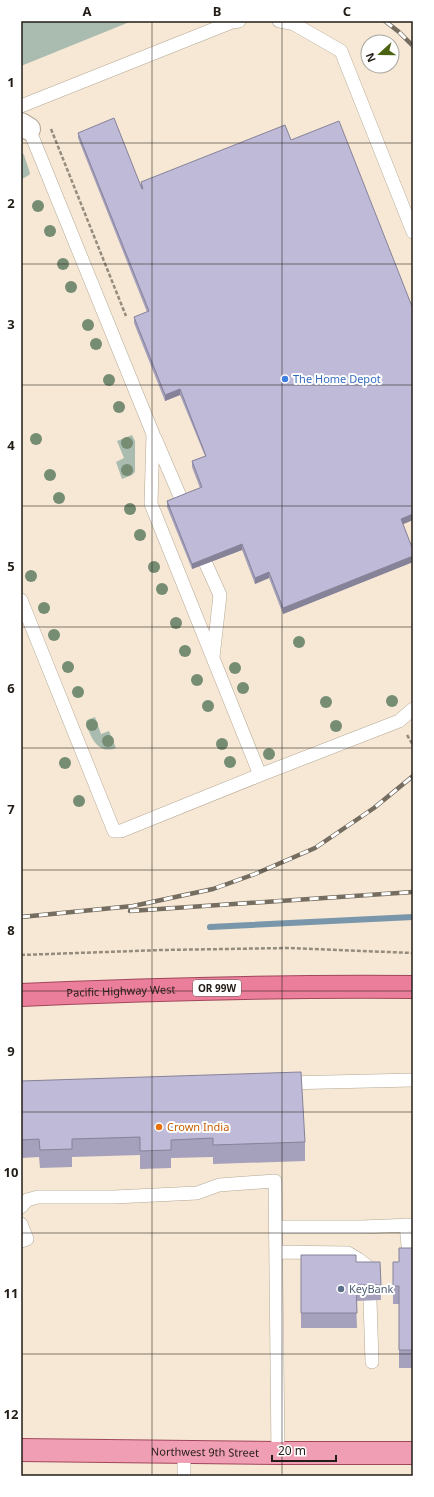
<svg xmlns="http://www.w3.org/2000/svg" width="434" height="1497" viewBox="0 0 434 1497" font-family="'Noto Sans',sans-serif">
<style>
.green{fill:#aabcaf}
.lines{fill:none;stroke-linecap:round;stroke-linejoin:round}
.stream{stroke:#7996aa;stroke-width:6}
.service-casing{stroke:#b4a895;stroke-width:14}
.minor-casing{stroke:#b4a895;stroke-width:24}
.primary-casing{stroke:#a1475c;stroke-width:24}
.trunk-casing{stroke:#a1475c;stroke-width:24}
.path{stroke:#968c7e;stroke-width:2.5;stroke-dasharray:4 2;stroke-linecap:butt}
.service{stroke:#fff;stroke-width:13}
.minor{stroke:#fff;stroke-width:22}
.primary{stroke:#f09eb3;stroke-width:22}
.trunk{stroke:#eb7e9a;stroke-width:22}
.rail-casing{stroke:#766d61;stroke-width:4.5}
.rail{stroke:#fff;stroke-width:3;stroke-dasharray:9;stroke-linecap:butt}
.tree{fill:#768d74}
.wall{fill:#a5a0bb}
.shaded-wall{fill:#868298}
.building{fill:#c0bad9;stroke:#868298}
.grid{fill:none;stroke:#221d16;stroke-width:1;stroke-opacity:0.55}
.shop-dot{fill:#3f7fe0;stroke:#fff;stroke-width:1.5}
.food-dot{fill:#e8710a;stroke:#fff;stroke-width:1.5}
.service-dot{fill:#5c6f8a;stroke:#fff;stroke-width:1.5}
.labels{text-anchor:middle;stroke-width:4;stroke-linejoin:round;paint-order:stroke}
.shield{fill:#fff;stroke:#64615c;stroke-width:1}
.shield-label{font-size:10px;font-weight:bold;fill:#221d16}
.shop-label{font-size:11px;fill:#366cbe;stroke:#fff;text-anchor:start}
.street-label{font-size:11px;fill:#221d16;stroke:#fff}
.food-label{font-size:11px;fill:#c56008;stroke:#fff;text-anchor:start}
.service-label{font-size:11px;fill:#4e5e75;stroke:#fff;text-anchor:start}
.neatline{fill:none;stroke:#221d16;stroke-width:1.5}
.grid-label{font-size:13px;text-anchor:middle;font-weight:bold;fill:#221d16}
</style>
<rect width="100%" height="100%" fill="#f6e8d4"/>
<path class="green" d="M21,21H132L21,66Z
M21,151L24,155L30,173L29,175L22,179Z
M132,435L135,441V472L132,475L122,479L116,462L124,458L117,441Z
M95,717L101,734L109,731L116,748C98,755 90,737 86,722L87,720Z"/>
<g class="lines">
<path class="stream" d="M210,927L413,917"/>
<defs>
<path id="service" d="M279,21L294,24L341,51L413,232
M21,106L232,22L239,21
M155,438L182,501
M206,564L220,595L213,657
M21,600L114,831H121L260,775L151,504L153,434L29,129
M260,775L399,721L413,709
M285,1083L413,1080
M21,1207L27,1200L38,1197H114L197,1193L219,1185L275,1181L278,1453
M21,1224L27,1239L21,1241
M406,1225L410,1265
M276,1227H361L413,1225
M276,1252L348,1253L358,1259L367,1266L370,1277
M370,1300L372,1362
M184,1476V1451"/>
<path id="minor" d="M21,124L29,129"/>
<g id="primary">
<path id="s1" d="M21,1450L278,1453H413"/>
</g>
<g id="trunk">
<path id="s2" d="M21,995C152,989 282,986 413,987"/>
</g>
</defs>
<use href="#service" class="service-casing"/>
<use href="#minor" class="minor-casing"/>
<use href="#primary" class="primary-casing"/>
<use href="#trunk" class="trunk-casing"/>
<path class="path" d="M51,129L126,316
M407,735L413,745
M413,773V777
M21,955L162,950L288,948L413,953"/>
<use href="#service" class="service"/>
<use href="#minor" class="minor"/>
<use href="#primary" class="primary"/>
<use href="#trunk" class="trunk"/>
<defs>
<path id="rail" d="M385,21L399,32L413,46
M130,911L413,892
M21,917L133,906L213,889L255,874L315,848L374,808L413,776"/>
</defs>
<use href="#rail" class="rail-casing"/>
<use href="#rail" class="rail"/>
</g>
<g class="tree">
<circle cx="38" cy="206" r="6"/>
<circle cx="50" cy="231" r="6"/>
<circle cx="63" cy="264" r="6"/>
<circle cx="71" cy="287" r="6"/>
<circle cx="88" cy="325" r="6"/>
<circle cx="96" cy="344" r="6"/>
<circle cx="109" cy="380" r="6"/>
<circle cx="119" cy="407" r="6"/>
<circle cx="36" cy="439" r="6"/>
<circle cx="127" cy="443" r="6"/>
<circle cx="127" cy="470" r="6"/>
<circle cx="50" cy="475" r="6"/>
<circle cx="59" cy="498" r="6"/>
<circle cx="130" cy="509" r="6"/>
<circle cx="140" cy="535" r="6"/>
<circle cx="154" cy="567" r="6"/>
<circle cx="31" cy="576" r="6"/>
<circle cx="162" cy="589" r="6"/>
<circle cx="44" cy="608" r="6"/>
<circle cx="176" cy="623" r="6"/>
<circle cx="54" cy="635" r="6"/>
<circle cx="299" cy="642" r="6"/>
<circle cx="185" cy="651" r="6"/>
<circle cx="68" cy="667" r="6"/>
<circle cx="235" cy="668" r="6"/>
<circle cx="197" cy="680" r="6"/>
<circle cx="243" cy="688" r="6"/>
<circle cx="78" cy="692" r="6"/>
<circle cx="392" cy="701" r="6"/>
<circle cx="326" cy="702" r="6"/>
<circle cx="208" cy="706" r="6"/>
<circle cx="92" cy="725" r="6"/>
<circle cx="336" cy="726" r="6"/>
<circle cx="108" cy="741" r="6"/>
<circle cx="222" cy="744" r="6"/>
<circle cx="269" cy="754" r="6"/>
<circle cx="230" cy="762" r="6"/>
<circle cx="65" cy="763" r="6"/>
<circle cx="79" cy="801" r="6"/>
</g>
<path class="wall" d="M78,133L141,185V182L291,140L413,309V520L403,524L413,550V562L283,614L269,578L255,584L242,550L192,569L167,507V501L200,488L192,467V461L205,456L180,395L165,401L134,323V317L147,312L78,138Z
M21,1081L305,1142V1161L213,1164V1157L171,1158V1168L140,1169V1155L72,1157V1167L40,1168L39,1157L21,1158Z
M413,1248V1368H399V1304H393V1262H399Z
M301,1255L356,1262H380L381,1300L356,1301L357,1328H301Z"/>
<path class="shaded-wall" d="M180,389V395L165,401V395Z
M413,514V520L401,525V519Z
M242,544V550L192,569V564Z
M413,556V562L283,614V608Z
M269,572V578L255,584V578Z"/>
<path class="building" d="M114,118L142,189H143L141,182L285,125L291,140L339,121L413,309V514L401,519L413,550V556L283,608L269,572L255,578L242,544L192,564L167,501L202,487L192,461L206,456L180,389L165,395L134,317L149,311L78,133Z
M301,1072L305,1142L213,1145V1138L171,1140V1150L140,1151V1137L72,1139V1149L40,1150L39,1139L21,1140V1081Z
M399,1248H413V1350H399V1286H393V1262H399Z
M301,1255H356V1262H380L381,1285H356L357,1313H301Z"/>
<path class="grid" d="M152,21V1476M282,21V1476M21,143H413M21,264H413M21,385H413M21,506H413M21,627H413M21,748H413M21,870H413M21,991H413M21,1112H413M21,1233H413M21,1354H413"/>
<circle class="shop-dot" cx="285" cy="379" r="4"/>
<circle class="food-dot" cx="159" cy="1127" r="4"/>
<circle class="service-dot" cx="341" cy="1289" r="4"/>
<g class="labels">
<rect class="shield" x="193" y="980" width="48" height="16" rx="3"/>
<g class="shield-label">
<text x="217" y="992">OR 99W</text>
</g>
<g class="shop-label">
<text x="293" y="383">The Home Depot</text>
</g>
<g class="street-label">
<text dy="4" stroke="none"><textPath href="#s2" startOffset="100">Pacific Highway West</textPath></text>
<text dy="4" stroke="none"><textPath href="#s1" startOffset="184">Northwest 9th Street</textPath></text>
</g>
<g class="food-label">
<text x="167" y="1131">Crown India</text>
</g>
<g class="service-label">
<text x="349" y="1293">KeyBank</text>
</g>
</g>
<rect width="434" height="1497" fill="none" stroke="#ffffff" stroke-width="44"/>
<g transform="translate(380 54) rotate(249)"><circle r="19" fill="#ffffff" stroke="#a7a5a2"/>
<path d="M0-3L7 15L0 10L-7 15Z" fill="#4b6210"/>
<text y="-6" font-size="11" font-weight="bold" text-anchor="middle" fill="#221d16">N</text>
</g>
<path d="M272 1455v6h64v-6" fill="none" stroke="#221d16" stroke-width="2"/>
<text x="278" y="1455" font-size="12" fill="#221d16" stroke="#ffffff" stroke-width="3" paint-order="stroke">20 m</text>
<rect x="22" y="22" width="390" height="1453" class="neatline"/>
<g class="grid-label">
<text x="87" y="16">A</text>
<text x="217" y="16">B</text>
<text x="347" y="16">C</text>
<text x="11" y="87">1</text>
<text x="11" y="208">2</text>
<text x="11" y="329">3</text>
<text x="11" y="450">4</text>
<text x="11" y="571">5</text>
<text x="11" y="693">6</text>
<text x="11" y="814">7</text>
<text x="11" y="935">8</text>
<text x="11" y="1056">9</text>
<text x="11" y="1177">10</text>
<text x="11" y="1298">11</text>
<text x="11" y="1419">12</text>
</g>
</svg>
